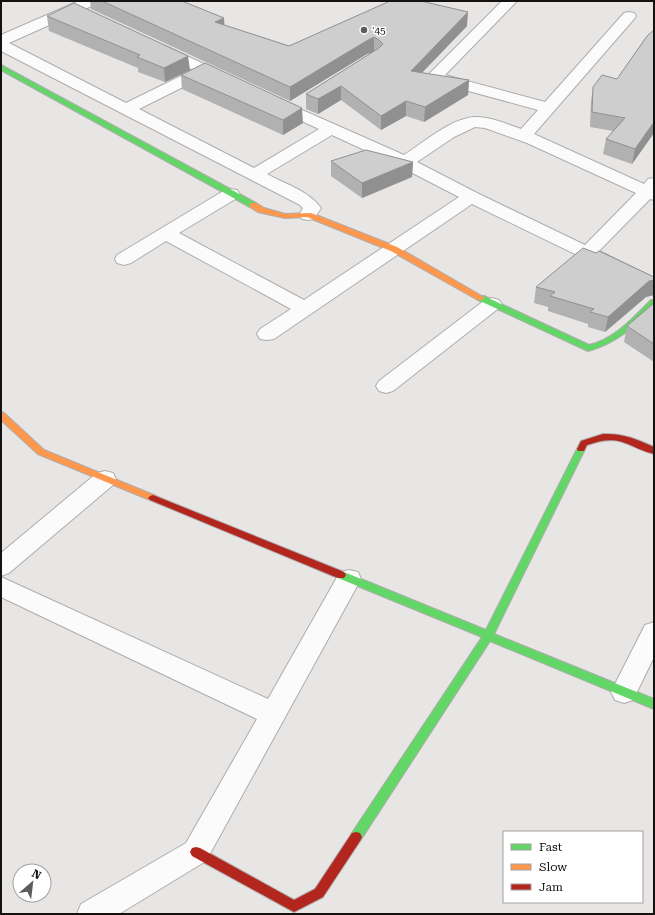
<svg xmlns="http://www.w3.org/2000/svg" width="655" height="915" viewBox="0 0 655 915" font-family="'Roboto Serif',serif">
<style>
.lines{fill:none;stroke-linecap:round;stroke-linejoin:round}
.street-casing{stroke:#aeadac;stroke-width:2}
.fast-casing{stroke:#aeadac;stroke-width:2}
.slow-casing{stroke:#aeadac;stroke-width:2}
.jam-casing{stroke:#aeadac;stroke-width:2}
.street{fill:#fcfbfb;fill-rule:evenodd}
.fast{fill:#63d668;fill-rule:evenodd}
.slow{fill:#ff974d;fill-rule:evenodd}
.jam{fill:#b3261e;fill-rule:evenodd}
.wall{fill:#b2b1b1}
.shaded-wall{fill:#919090}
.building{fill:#cfcece;stroke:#919090}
.poi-dot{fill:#5e5c5b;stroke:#fff;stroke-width:1.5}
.labels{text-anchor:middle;stroke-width:3;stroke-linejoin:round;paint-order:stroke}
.far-poi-label{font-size:10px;fill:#131211;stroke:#fff;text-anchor:start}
</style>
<rect width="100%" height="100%" fill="#e8e6e4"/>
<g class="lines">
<defs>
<path id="street" d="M79,1H98L96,4L9,43L126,103L193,70L158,53L155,50L158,47L163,45L232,77L234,80L232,83L226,85L220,83L205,76L139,109L254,168L319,129L269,106L267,103L269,100L275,98L404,155C423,143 450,119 474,117C489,116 507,124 521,129L538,110L428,80L426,77L502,1H517L445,75L545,102L624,13L629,12L634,13L636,16L634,19L534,134L644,184L648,179L654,178V200L650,199L599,251L654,278V291L647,289L472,204L274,339L267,340L260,339L257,334L260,329L291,309L166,241L131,263L124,265L117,263L115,259L117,255L225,190L231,189L237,190L240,194L237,198L179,233L304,300L459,197L399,166L332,135L267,174C285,184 309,191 321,208L314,219L308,220L302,219L299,215L303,208L300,205L1,51V35ZM475,127L485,128L527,143L636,193L585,245L477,193L417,162L454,137Z
M492,298L499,300L502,304L499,308L393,391L386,393L379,391L376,386L379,381L485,300Z
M105,471L113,473L116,479L113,485L9,573L1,576V553L97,473Z
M349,570L358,572L361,579L206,861L119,914H77L81,904L186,843L257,719L1,597V577L268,699L340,572Z
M654,622V657L633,700L624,703L615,700L611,692L615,684L645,625Z"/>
<path id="fast" d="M1,65L256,203L257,205L253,207H250L1,70Z
M478,296H484L589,345C615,339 633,318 651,300H654V306C633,327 617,343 588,351L478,300L477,298Z
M581,446L585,449L494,634L654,699V709L490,641L360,841L356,842L352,841L350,837L352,833L482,637L338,578L336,575L338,572H344L486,630L577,449Z"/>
<path id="slow" d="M250,203H256L264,208L285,214L311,213L397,247L485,298L481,300H478L391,251L307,217L285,218L258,212L250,207Z
M1,412L4,413L44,450L156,496L158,498L156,500H150L38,454L1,420Z"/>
<path id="jam" d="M603,434C622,433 637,439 654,447V454C625,446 621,433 587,445L584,451H578L577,449L581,441Z
M153,495L344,572L346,575L344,578H338L150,500L148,498L150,496Z
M356,832L360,833L362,837L360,841L323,897L294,912L192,856L190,852L192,848L196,847L200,848L294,900L315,889L352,833Z"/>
</defs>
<use href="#street" class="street-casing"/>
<use href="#fast" class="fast-casing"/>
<use href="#slow" class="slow-casing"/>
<use href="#jam" class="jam-casing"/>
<use href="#street" class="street"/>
<use href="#fast" class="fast"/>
<use href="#slow" class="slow"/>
<use href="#jam" class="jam"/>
</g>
<path class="wall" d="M90,1H182L224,25L289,46L467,26L422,73L469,80L468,95L424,122L406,116L381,130L341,100L318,114L306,109V94L373,52L367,54L290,101L91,9Z
M47,16L190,70L165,82L138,72V68L49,31Z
M654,30V133L632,164L603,154L606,139L613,131L590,127L591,101L593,87L617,79Z
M181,75L303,123L283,135L182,89Z
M331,161L413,162L412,177L362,198L331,176Z
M654,277V295L646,297L605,332L588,327V324L548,311V307L534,303L536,287Z
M654,303V362L624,342L627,326Z"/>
<path class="shaded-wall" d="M468,12L467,26L410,85L411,71Z
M224,18L225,32L215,22Z
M374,37V52L367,54L290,101V87L368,40Z
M188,56L190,70L165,82L164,68Z
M469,80L468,95L424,122L425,107Z
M341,86V100L318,114V99Z
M406,101V116L381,130V116Z
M302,108L303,123L283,135V120Z
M654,122V133L632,164L635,149Z
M413,162L412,177L362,198V183Z
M654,280V295L646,297L605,332L608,317L649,281Z"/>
<path class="building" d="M102,1H182L224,18L215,22L289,46L390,1H421L468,12L411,71L469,80L425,107L406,101L381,116L341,86L318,99L306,94L379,48L383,44L379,40L374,37L368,40L290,87Z
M74,3L188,56L164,68L137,57L140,55L47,16Z
M654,30V122L635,149L606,139L625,118L592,112L593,87L602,75L617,79L647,36Z
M205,63L302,108L283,120L181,75Z
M366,150L413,162L362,183L331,161Z
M583,248L596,253L599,251L654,277V280L649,281L608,317L590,312L594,309L550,296L555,292L536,287Z
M654,303V344L627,326Z"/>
<circle class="poi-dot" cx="364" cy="30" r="4"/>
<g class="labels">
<g class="far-poi-label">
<text x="372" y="34">'45</text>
</g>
</g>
<rect width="655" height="915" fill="none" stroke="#131211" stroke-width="4"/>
<rect x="503" y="831" width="140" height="72" fill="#ffffff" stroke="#a1a0a0"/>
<rect x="511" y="844" width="20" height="6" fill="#63d668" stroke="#a1a0a0"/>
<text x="539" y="851" font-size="12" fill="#131211">Fast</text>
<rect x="511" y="864" width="20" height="6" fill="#ff974d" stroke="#a1a0a0"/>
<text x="539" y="871" font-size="12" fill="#131211">Slow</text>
<rect x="511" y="884" width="20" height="6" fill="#b3261e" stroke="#a1a0a0"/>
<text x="539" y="891" font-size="12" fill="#131211">Jam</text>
<g transform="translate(32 883) rotate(28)"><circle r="19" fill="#ffffff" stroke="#a1a0a0"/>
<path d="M0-3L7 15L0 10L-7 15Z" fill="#5e5c5b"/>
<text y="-6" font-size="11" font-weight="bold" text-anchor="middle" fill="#131211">N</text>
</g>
</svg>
